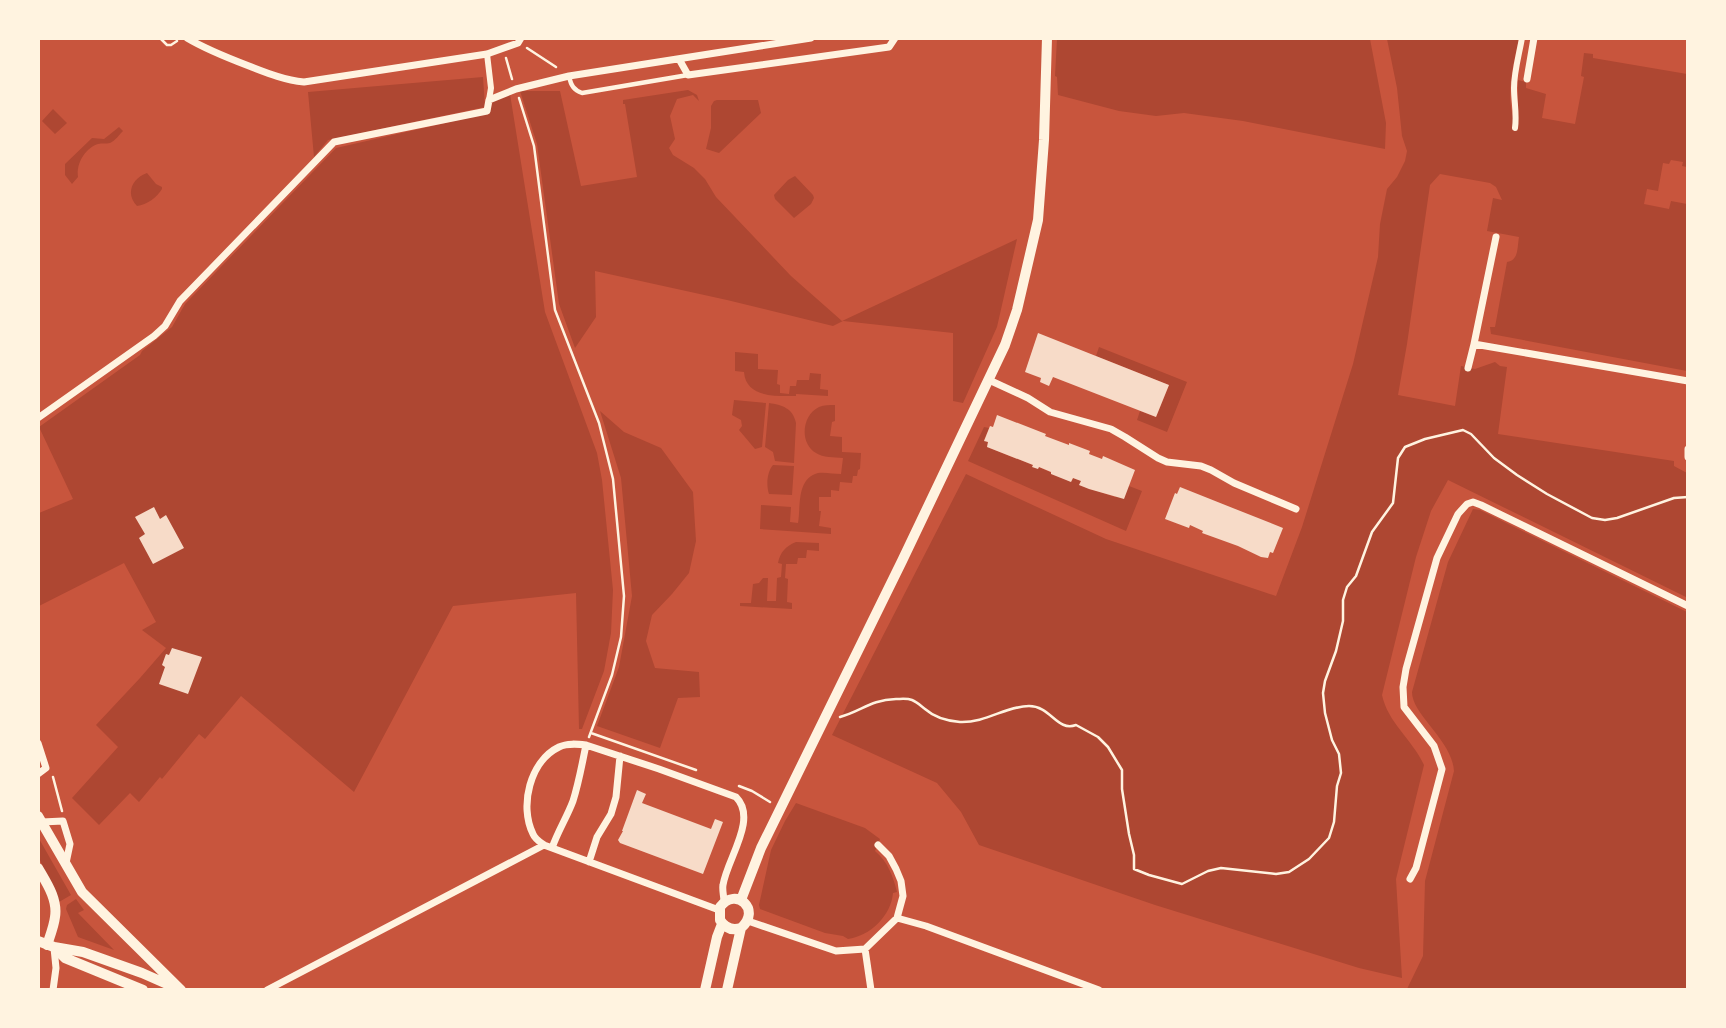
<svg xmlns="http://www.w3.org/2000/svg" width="1726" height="1028" viewBox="0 0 1726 1028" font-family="Jost,sans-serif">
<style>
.green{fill:#ae4732}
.building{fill:#f7dbc8}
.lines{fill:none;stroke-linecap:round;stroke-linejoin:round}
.path{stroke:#fff3e0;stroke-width:2.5}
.service{stroke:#fff3e0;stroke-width:4.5}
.pedestrian{stroke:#fff3e0;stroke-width:6}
.minor{stroke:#fff3e0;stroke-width:7}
.tertiary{stroke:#fff3e0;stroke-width:10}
</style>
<rect width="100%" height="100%" fill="#c8553d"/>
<path class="green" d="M1057,39H1370L1386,123L1385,149L1243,121L1184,113L1156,116L1119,111L1058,95L1057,77L1055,76Z
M1387,39H1519C1513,66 1503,102 1518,128V80L1526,82V88L1546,94L1542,118L1575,124L1584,77L1581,76L1584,53L1593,54V58L1687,74V167L1682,166L1683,162L1671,160L1669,164L1663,163L1658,191L1647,189L1644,204L1669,209L1671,201L1687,204V371L1491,334L1490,327H1495L1507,262C1519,260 1517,248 1519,237L1487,231L1493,198L1502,200L1496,187L1490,183L1440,174L1430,185L1407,344L1398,395L1455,406L1461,366L1475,369L1495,362L1500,366L1507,367L1498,434L1674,461V466L1687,473L1688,598L1448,480L1431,511L1416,557L1382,695C1388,723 1412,739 1424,765L1396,879L1402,978L1359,968L1155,905L979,845L961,812L937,783L832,735L966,474L1106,539L1276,596L1302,527L1353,364L1378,257L1380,224L1387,189L1397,177L1405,161L1407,151L1402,136L1397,88Z
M483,77L485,107L328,140L314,157L308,92Z
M688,90L697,95L701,107L699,101L693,95L677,99L670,116L675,139L669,148L673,155L694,168L705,179L716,197L791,276L842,321L1017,239L997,327L963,403L953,401V333L843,321L833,326L727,300L595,271L596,317L575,348L559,304L537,144L520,91H560L581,186L637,177L625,104H623V100Z
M510,94L545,312L597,453L602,480L613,590L611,633L604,671L582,729H579L576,593L453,606L354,792L241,696L205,739L199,734L162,779L160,777L139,802L130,793L99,825L72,798L118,747L96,725L140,678L166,648L142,630L156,622L124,563L39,606V513L73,499L39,427L140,355L142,351L172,327L185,304L336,148L489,113L493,101Z
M717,100H758L761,113L719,153L706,149L711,128V106L714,101Z
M53,109L67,123L55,134L42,121Z
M119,127L123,131C120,134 115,141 110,143C106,144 102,143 98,144C85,148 76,164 78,177L72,184L65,175V164L92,138L104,139Z
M147,173L156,184L162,187V189C157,197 147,205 137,206C125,194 132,178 147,173Z
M795,176L813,195L814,198L811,204L794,218L775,199L774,195L788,180Z
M1099,347L1187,382L1167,432L1137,420L1140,411L1156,417L1169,385L1096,356Z
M735,352L758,354V369L778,370L777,384L780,385V393L789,394L790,386H796L797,380H809L810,373L821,374L820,389L828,390V396L796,394V396C776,396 746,398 744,372L735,371Z
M734,400L766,403L762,447L755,449L739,430L742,426L741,420L732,415Z
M769,403C782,405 793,408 796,423L794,463L775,461L773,452L765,447Z
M835,405V421L832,422L830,436L842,437V452L861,453L860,469L858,470L857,476H853L852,483L840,482L839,491L831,490V497H819V511H821L819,526L831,528V534L760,529L761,505L791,507L790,522L798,523C801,506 796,479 818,473C825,472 834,474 841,474L843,458C834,457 823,458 816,453C799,443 802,415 819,407C824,405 830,405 835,405Z
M600,411L624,432L661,448L693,492L696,541L689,573L672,594L652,615L646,641L655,668L699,672L700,697L678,698L660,748L597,726L619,667L632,596L621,478Z
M984,427L989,428L984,440L988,442L987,447L1033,465L1032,467H1039L1071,482L1073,478L1081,481L1079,485L1115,497L1129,486L1142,491L1126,531L968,461Z
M773,465L794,466L792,495L769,494C766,485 767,472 773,465Z
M1473,509L1480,510L1687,612V989H1407L1423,956L1425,881L1454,771C1452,740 1412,715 1412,692L1448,562Z
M796,542L819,543V551L807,550L806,558H798L797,564H786L785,578L788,579L787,602L792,603V609L740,606V603H751L753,584L759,583L763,578H768L767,601H776L777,578L781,577L782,564L778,563C780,552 786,546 796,542Z
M796,803L865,828L880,839L875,851C888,862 893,876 897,892L893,893C891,916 870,936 848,939L843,936L825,933L760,909L759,905L771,850L785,821Z
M38,837L71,895L59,902L39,858Z
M76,899L84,910L78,913L114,950L78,937L66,909L67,905Z"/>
<path class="building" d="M1038,333L1169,385L1156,417L1053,377L1049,386L1040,382L1041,378L1025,372Z
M997,415L1046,434L1045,436L1069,445V443L1090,451L1089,454L1102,459L1103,456L1135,470L1124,499L1089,489L1079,485L1081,481L1073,478L1071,482L1051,474V472L1039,467L1038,469L1032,467L1033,465L987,447L988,442L984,441L990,426L993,427Z
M1180,487L1283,528L1273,553L1270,552L1268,558L1261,557L1238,546L1202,533L1203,531L1190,525L1189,528L1165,519L1175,493L1177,494Z
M154,507L160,519L166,515L184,548L153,564L139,538L145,534L135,517Z
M172,648L202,657L188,694L159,684L165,667L162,665L166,654L169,655Z
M637,790L646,794L642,803L711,829L715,819L723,822L703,874L620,843L618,840L623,831H622Z"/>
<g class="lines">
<path class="path" d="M160,38L167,45H171L177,41
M527,48L556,67
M506,58L512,79
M519,98L534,146L555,310L599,423L613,479L624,596L621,637L612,675L589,737
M840,717C862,711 870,700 896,699C901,699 907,698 912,700C917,702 921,706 925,709C934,717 948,721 960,722C986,723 1006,706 1029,706C1051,706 1057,732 1076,725L1098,737L1108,747L1122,770V789L1129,834L1134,855V869L1149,875L1182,884L1208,871L1221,868L1276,874L1289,872L1309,859L1329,838L1334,822L1337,786L1341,773L1339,754L1332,740L1325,713L1323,693L1325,681L1336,651L1343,621V600L1347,587L1356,576L1372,532L1393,503L1398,458L1405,447L1425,439L1463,430L1471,434L1494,458L1517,475L1547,494L1592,518L1605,520L1617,518L1674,498L1688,497
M591,733L696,770
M53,777L62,811
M739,786L752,791L770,802"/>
<path class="service" d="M569,76C571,86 574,90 582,93L688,75"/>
<path class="pedestrian" d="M487,54L491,88L489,100
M1515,128C1517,114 1514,102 1514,88C1514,72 1519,55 1522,38"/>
<path class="minor" d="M187,38C207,50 228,58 249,66C267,73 284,80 304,82L487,54L518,43L521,38
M679,59L688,75L889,47L895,38
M1527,79L1534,38
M1496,237L1474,344L1688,381
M1468,368L1474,344
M989,380L1028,398L1050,412L1111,429L1125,437L1158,458L1167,462L1201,466L1211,470L1234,483L1296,509
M38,418L154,336L165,326L180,301L334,142L487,111L489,100L516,89L569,76L811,38
M1688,449V457
M38,743L46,768L38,774
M42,822L63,821L70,844L66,863
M552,848C558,831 567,817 573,801C579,782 582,764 586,745
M589,862L597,837L611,814L616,797L620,756
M1410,879L1416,868L1442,769L1434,746L1404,707L1403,687L1406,669L1437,558L1458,514L1467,504L1473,502L1481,505L1688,606
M719,910L544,845C540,842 535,839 533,834C519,806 530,761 559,747C567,743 577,744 586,745L659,769L736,797C758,819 727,859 723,885C722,890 724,896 724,902
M897,918L926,926L1099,990
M748,921L836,951L865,949L897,918L903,896L901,881L896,869L889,856L878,845
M865,949L871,990
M53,990L56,968L54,948
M267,990L544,845"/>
<path class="tertiary" d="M38,816L82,892L181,990
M38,868C46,882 58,899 55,917C54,926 50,936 47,945
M741,900L761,848L902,561L1005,345L1017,310L1038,220L1044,140L1047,38
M38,941L54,947L83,952L142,973L176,988
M54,947L65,958L143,990
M705,990L717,937L722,924
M727,990L741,928C762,910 736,886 720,907V920C725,928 732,931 741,928"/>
</g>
<rect width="1726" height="1028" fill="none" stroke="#fff3e0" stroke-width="80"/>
</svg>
